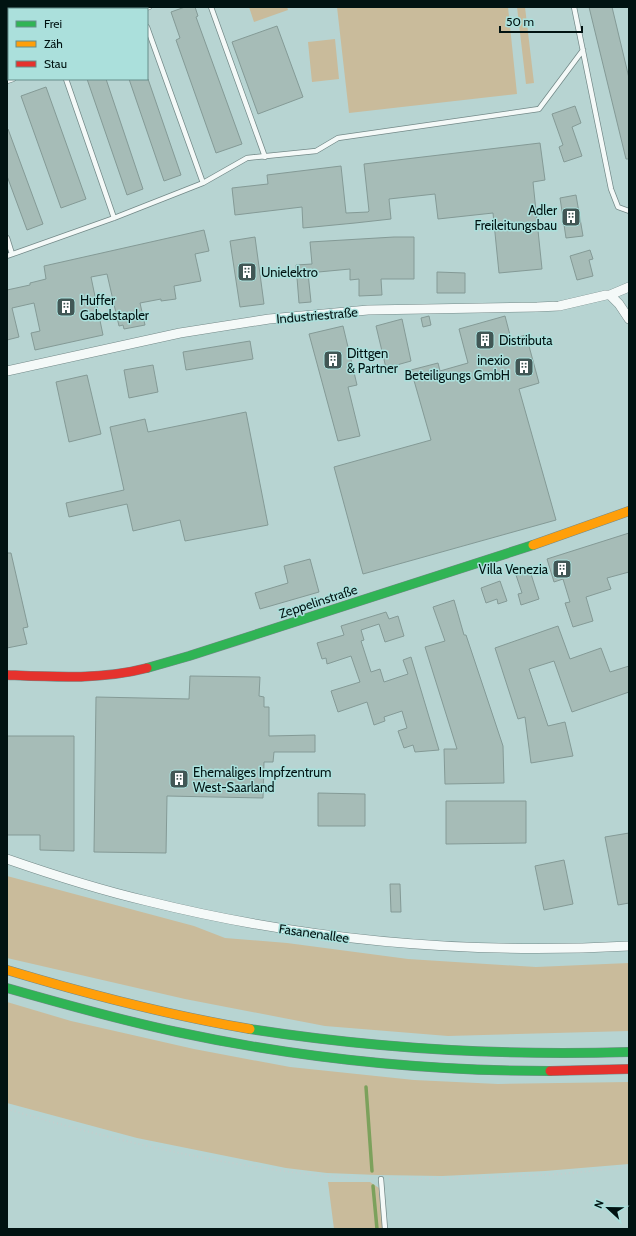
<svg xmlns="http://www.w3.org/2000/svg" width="636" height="1236" viewBox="0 0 636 1236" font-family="Cabin,sans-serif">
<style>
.green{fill:#c9bb9b}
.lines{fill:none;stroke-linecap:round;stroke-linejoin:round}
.stream{stroke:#7ca15c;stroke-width:3.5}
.building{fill:#a6bcb7;stroke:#849a96}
.lane-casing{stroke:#738988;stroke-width:6}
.street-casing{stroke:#738988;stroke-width:10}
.fast-casing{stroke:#738988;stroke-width:10}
.slow-casing{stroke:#738988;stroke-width:10}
.jam-casing{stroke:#738988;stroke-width:10}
.path{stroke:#c5cdcd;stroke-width:2;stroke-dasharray:1 3;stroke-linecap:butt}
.lane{stroke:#f4f9f8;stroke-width:4.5}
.street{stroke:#f4f9f8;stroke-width:9}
.fast{stroke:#30b455;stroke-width:9}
.slow{stroke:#ff9f0a;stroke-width:9}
.jam{stroke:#e5322d;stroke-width:9}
.labels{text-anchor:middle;stroke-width:3;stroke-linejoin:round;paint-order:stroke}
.poi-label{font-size:13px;fill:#011312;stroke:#abe0dc;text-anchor:start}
.street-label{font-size:13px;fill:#011312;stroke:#abe0dc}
</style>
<rect width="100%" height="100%" fill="#b7d4d2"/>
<path class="green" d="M249,7H287L288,10L254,22Z
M337,7H508L517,94L349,113Z
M517,7H525L534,83L526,84Z
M335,39L339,79L312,82L308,42Z
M7,876L194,926L225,938L287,943L408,959L536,967L629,963V1031L448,1036L325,1026L185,999L7,958Z
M7,1002L71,1021L194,1049L290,1067L414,1080L498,1084L629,1082V1164L545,1171L442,1176L378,1175L327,1173L286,1168L137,1138L7,1103Z
M328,1182H370L379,1188L383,1229H334Z"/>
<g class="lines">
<path class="stream" d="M366,1087L372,1171
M373,1186L377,1229"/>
</g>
<path class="building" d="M185,7H195L198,16L196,17L242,144L216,153L176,40L180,38L171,12Z
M589,7H612L629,78V159H626Z
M277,26L303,97L258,114L232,42Z
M87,79H106L143,189L127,195Z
M129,79H148L181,175L164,181Z
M46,87L86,199L61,208L21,96Z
M575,106L581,123L572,127L582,156L564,162L559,147L563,145L552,114Z
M7,129H8L43,224L27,230L7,176Z
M540,143L545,180L533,182L542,269L499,273L493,213L438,219L435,194L389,199L391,219L355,223L303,228L302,207L235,215L232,188L268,184L267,175L341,166L346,213L368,212L369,211L364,164Z
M576,195L583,236L566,238L560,198Z
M204,230L209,251L195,254L201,281L174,286L176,299L161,301V299L140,303L145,325L124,329L123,325L119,326L107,274L91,277L103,335L35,350L31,333L40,331L34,303L12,308L19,337L7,340V290L30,285V283L46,279L44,266Z
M255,237L264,304L240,307L230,241Z
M394,237H414V279H381L382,295L359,296V279L350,280V269L308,273L311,302L299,303L296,265L312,264L310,242Z
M590,250L593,259L589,260L593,276L577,280L570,256Z
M437,272L465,273V293H437Z
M429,316L431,325L423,327L421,318Z
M505,316L511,339L526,335L539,383L519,389L556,520L363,574L334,467L431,440L411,370L438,363L440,371L468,363L459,329Z
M402,319L411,361L386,368L376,326Z
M343,326L357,385L348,387L360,436L338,441L309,334Z
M250,341L253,359L186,370L183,352Z
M153,365L158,392L129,398L124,370Z
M87,375L101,434L69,442L56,382Z
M246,412L268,525L185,541L180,520L133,531L127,504L69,517L66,503L124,490L110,427L145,419L148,432Z
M629,533V572L607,578L611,589L586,597L593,621L573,627L565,603L570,602L563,579L554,582L547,559Z
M7,553H11L28,627L23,628L27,644L7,648Z
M310,559L319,592L260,609L255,593L288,583L284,566Z
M530,571L539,599L521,605L518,594L522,593L516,575Z
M500,581L507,601L498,604L497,599L486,603L481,588Z
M454,600L464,635H466L503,746L504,783L445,784L444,749H457L425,647L445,641L433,607Z
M386,612L389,619L398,616L404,636L385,642L379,624L361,630L364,640L361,641L371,672L380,669L384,682L408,674L403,660L411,657L439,750L415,752L413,745L404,748L398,731L407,728L402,711L384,717L385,721L374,725L367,702L338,712L331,691L360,682L351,656L327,664L326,658L322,659L317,643L344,635L341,626Z
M558,626L570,659L601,648L610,672L629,666V692L572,712L554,661L529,669L548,726L565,722L573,756L531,763L525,717L518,719L495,648Z
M190,676L260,677L259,696L264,697V707H269V736L315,735V752H274L273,762H264L263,798L167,796L166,853L94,852L96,697L189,699Z
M7,736H74V851L40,850V835H7Z
M318,793L365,794V826H318Z
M446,801H526V843L446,844Z
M629,833V903L618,905L605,837Z
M564,860L573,904L544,910L535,866Z
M390,884H400L401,912H391Z"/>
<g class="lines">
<defs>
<path id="lane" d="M14,7V9
M98,7L99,9
M211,7L265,157
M574,7L611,189L618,207L629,211
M143,9L149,7
M147,27L203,183
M7,57L9,56
M66,79L114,218
M7,81L13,79
M7,238L12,254
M7,256L114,218L203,183L247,158L316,151L338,138L539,109L583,50
M381,1179L385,1229"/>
<path id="street" d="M610,295L619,304L629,319
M7,371L180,333L269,319L368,310L537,307L559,306L606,295H610L629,287
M7,859C53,875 100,890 147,901C304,940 467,955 629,946"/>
<path id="fast" d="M147,668L189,656L533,545
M7,988C63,1004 120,1020 177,1032C299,1058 424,1071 550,1071
M250,1029C378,1049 500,1056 629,1052"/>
<path id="slow" d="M533,545L629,511
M7,970C87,994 167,1015 250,1029"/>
<path id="jam" d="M7,675C53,677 101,680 147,668
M550,1071L629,1069"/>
</defs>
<use href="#lane" class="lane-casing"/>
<use href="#street" class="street-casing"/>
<use href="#fast" class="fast-casing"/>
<use href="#slow" class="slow-casing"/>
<use href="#jam" class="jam-casing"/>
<path class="path" d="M7,1109C105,1138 206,1162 307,1174C330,1177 352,1177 374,1179
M389,1179L467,1178L561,1174L629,1167"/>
<use href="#lane" class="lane"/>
<use href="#street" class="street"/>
<use href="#fast" class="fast"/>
<use href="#slow" class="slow"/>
<use href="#jam" class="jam"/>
</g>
<defs>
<symbol id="building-square" viewBox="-11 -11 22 22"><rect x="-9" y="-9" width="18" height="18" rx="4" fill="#415755" stroke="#abe0dc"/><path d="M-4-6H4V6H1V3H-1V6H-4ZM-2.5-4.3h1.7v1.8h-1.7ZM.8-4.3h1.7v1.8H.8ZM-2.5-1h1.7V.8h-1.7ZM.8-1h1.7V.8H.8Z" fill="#fff"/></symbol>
</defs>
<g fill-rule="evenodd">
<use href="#building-square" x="560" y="206" width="22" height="22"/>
<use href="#building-square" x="236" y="261" width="22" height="22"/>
<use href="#building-square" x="55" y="296" width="22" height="22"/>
<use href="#building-square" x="474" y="329" width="22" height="22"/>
<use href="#building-square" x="322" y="349" width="22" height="22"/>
<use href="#building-square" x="513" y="356" width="22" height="22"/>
<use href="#building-square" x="551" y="558" width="22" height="22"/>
<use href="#building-square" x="168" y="768" width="22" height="22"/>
</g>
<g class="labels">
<g class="poi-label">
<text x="557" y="215" text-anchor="end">Adler<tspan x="557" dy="15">Freileitungsbau</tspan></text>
<text x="261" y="277">Unielektro</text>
<text x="80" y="305">Huffer<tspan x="80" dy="15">Gabelstapler</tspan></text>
<text x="499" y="345">Distributa</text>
<text x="347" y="358">Dittgen<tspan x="347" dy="15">&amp; Partner</tspan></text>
<text x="510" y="365" text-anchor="end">inexio<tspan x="510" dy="15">Beteiligungs GmbH</tspan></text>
<text x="548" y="574" text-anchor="end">Villa Venezia</text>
<text x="193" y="777">Ehemaliges Impfzentrum<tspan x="193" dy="15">West-Saarland</tspan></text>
</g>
<g class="street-label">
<text transform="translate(317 315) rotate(-5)" y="5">Industriestraße</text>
<text transform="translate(318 601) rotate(-18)" y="5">Zeppelinstraße</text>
<text transform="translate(314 933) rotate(8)" y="5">Fasanenallee</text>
</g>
</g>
<rect width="636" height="1236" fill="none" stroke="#011312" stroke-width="16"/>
<rect x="8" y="8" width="140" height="72" fill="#abe0dc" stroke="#678e8b"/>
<rect x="16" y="21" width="20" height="6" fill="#30b455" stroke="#678e8b"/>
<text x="44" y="28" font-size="12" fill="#011312">Frei</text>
<rect x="16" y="41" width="20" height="6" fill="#ff9f0a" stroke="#678e8b"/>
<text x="44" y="48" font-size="12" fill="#011312">Zäh</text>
<rect x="16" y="61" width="20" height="6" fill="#e5322d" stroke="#678e8b"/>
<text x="44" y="68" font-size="12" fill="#011312">Stau</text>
<g transform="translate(608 1208) rotate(292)" stroke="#abe0dc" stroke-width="3" paint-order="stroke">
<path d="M0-3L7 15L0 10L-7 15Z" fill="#011312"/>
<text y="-6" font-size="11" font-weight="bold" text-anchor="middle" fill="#011312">N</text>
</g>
<path d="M500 26v6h82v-6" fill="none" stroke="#011312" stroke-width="2"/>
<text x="506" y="26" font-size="12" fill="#011312" stroke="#abe0dc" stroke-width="3" paint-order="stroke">50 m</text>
</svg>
